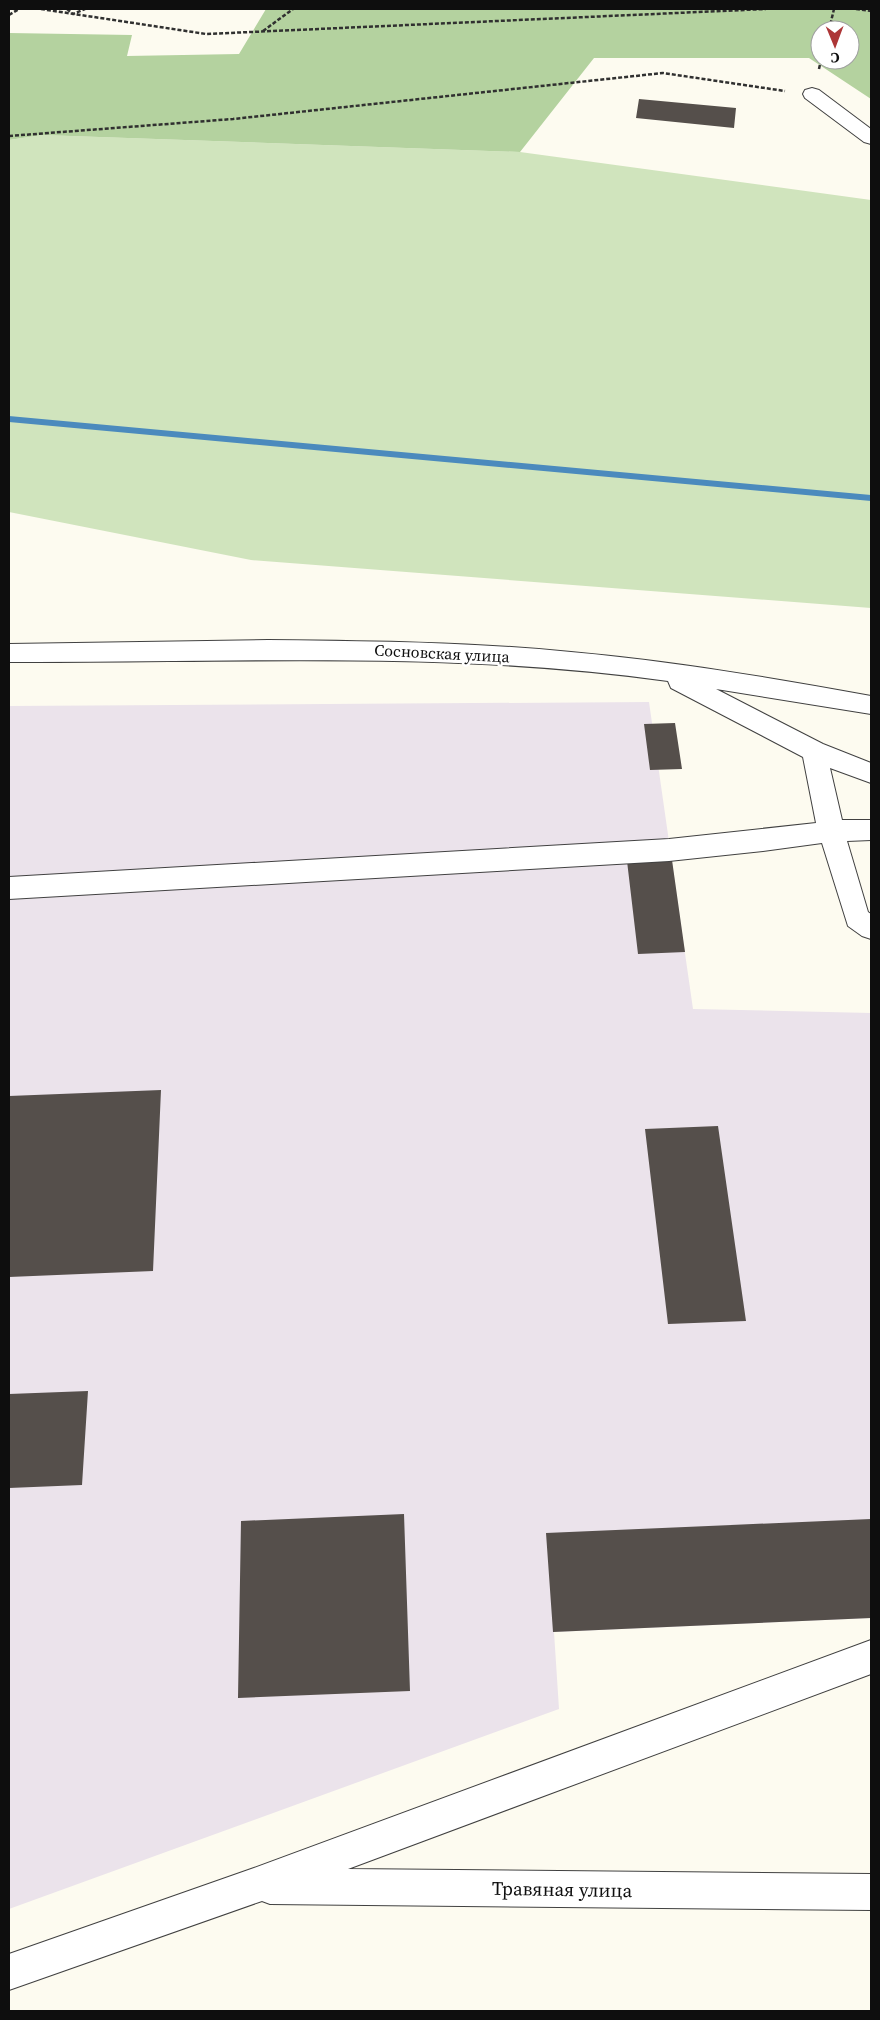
<svg xmlns="http://www.w3.org/2000/svg" width="880" height="2020" viewBox="0 0 880 2020" font-family="'Source Serif 4',serif">
<style>
.industrial{fill:#ebe3eb}
.green{fill:#d0e4bd}
.forest{fill:#b4d29f;fill-rule:evenodd}
.lines{fill:none;stroke-linecap:round;stroke-linejoin:round}
.stream{fill:#4b8abd;fill-rule:evenodd}
.building{fill:#554f4b}
.minor-casing{stroke:#414141;stroke-width:2}
.path{stroke:#303030;stroke-width:2.5;stroke-dasharray:4 2;stroke-linecap:butt}
.minor{fill:#fff;fill-rule:evenodd}
.labels{text-anchor:middle;stroke-width:5;stroke-linejoin:round;paint-order:stroke}
.street-label{font-size:16px;fill:#0e0e0e;stroke:#fff}
.near-street-label{font-size:19px;fill:#0e0e0e;stroke:#fff}
</style>
<rect width="100%" height="100%" fill="#fdfbf0"/>
<path class="industrial" d="M649,702L693,1009L871,1013V1618L554,1632L559,1709L9,1909V706Z"/>
<path class="green" d="M42,135L520,152L871,200V608L251,560L9,512V140Z"/>
<path class="forest" d="M266,9H871V99L809,58H594L520,152L42,135L9,140V33L132,35L127,56L239,54ZM820,30H850V60H820Z"/>
<g class="lines">
<path class="stream" d="M9,416L871,495V501L9,422Z"/>
</g>
<path class="building" d="M639,99L736,108L734,128L636,118Z
M675,723L682,769L650,770L644,724Z
M672,860L685,952L638,954L627,861Z
M161,1090L153,1271L9,1277V1096Z
M718,1126L746,1321L668,1324L645,1129Z
M88,1391L82,1485L9,1488V1394Z
M404,1514L410,1691L238,1698L241,1521Z
M871,1519V1618L553,1632L546,1533Z"/>
<g class="lines">
<defs>
<path id="minor" d="M812,88L819,90L871,129V144L864,142L805,98L803,94L805,90Z
M268,640C369,641 470,642 571,652C672,661 772,678 871,696V714L716,689L823,744L871,763V783L830,768L842,820H871V840L847,841L868,912L871,914V939L862,936L848,926L822,843L763,851L669,861L9,899V877L669,839L816,823L803,757L671,688L668,681C448,650 230,663 9,662V644Z
M871,1640V1674L348,1869L871,1874V1910L270,1904L262,1901L9,1990V1954L254,1868Z"/>
</defs>
<use href="#minor" class="minor-casing"/>
<path class="path" d="M41,9L206,34L766,9
M67,9L73,14L85,9
M856,9L871,11
M9,15L19,9
M829,30L834,9
M263,31L293,9
M819,69L821,60
M9,136L233,119L663,73L785,91"/>
<use href="#minor" class="minor"/>
</g>
<g class="labels">
<g class="street-label">
<text transform="translate(442 653) rotate(3)" y="6">Сосновская улица</text>
</g>
<g class="near-street-label">
<text transform="translate(562 1889) rotate(1)" y="7">Травяная улица</text>
</g>
</g>
<rect width="880" height="2020" fill="none" stroke="#0e0e0e" stroke-width="20"/>
<g transform="translate(835 45) rotate(179)"><circle r="24" fill="#ffffff" stroke="#9f9f9f"/>
<path d="M0-4L9 19L0 12L-9 19Z" fill="#ad3637"/>
<text y="-8" font-size="14" font-weight="bold" text-anchor="middle" fill="#0e0e0e">С</text>
</g>
</svg>
